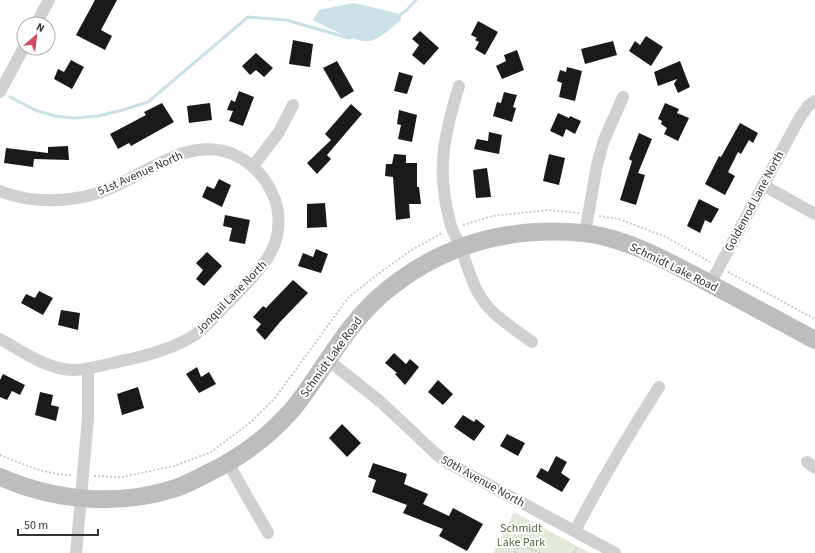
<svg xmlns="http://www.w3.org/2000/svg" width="815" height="553" viewBox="0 0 815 553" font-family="'Source Sans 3',sans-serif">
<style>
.green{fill:#e4e9dd}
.water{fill:#cbe0e7}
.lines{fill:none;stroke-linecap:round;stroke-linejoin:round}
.stream{stroke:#cbe0e7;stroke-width:3}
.building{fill:#1a1a1a}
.path{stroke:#cacaca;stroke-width:2;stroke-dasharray:2 2;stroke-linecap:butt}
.street{stroke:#d0d0d0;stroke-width:12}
.secondary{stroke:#bdbdbd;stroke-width:18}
.labels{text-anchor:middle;stroke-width:4;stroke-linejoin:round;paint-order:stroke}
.street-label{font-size:12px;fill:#333;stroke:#fff}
.park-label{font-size:12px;fill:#5a6b43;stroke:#fff}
</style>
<rect width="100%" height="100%" fill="#fff"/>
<path class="green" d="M514,512L590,553H493Z"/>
<path class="water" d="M354,3L400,14L401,20C392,27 382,38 370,41C358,44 325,26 313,20L319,10Z"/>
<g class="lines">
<path class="stream" d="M397,17L407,10L416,0
M10,97L35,110L55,116L74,118L98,116L123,110L148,102L248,17L286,20L349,38L352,37"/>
</g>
<path class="building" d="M95,0H117L101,30L112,36L105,50L76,35Z
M478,21L498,32L485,55L475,49L479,42L475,40L477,38L471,35Z
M420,31L439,48L424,65L412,55L419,45L412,39Z
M646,36L663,47L651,66L629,51L635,41L640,45Z
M293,40L313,44L310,67L289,64Z
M613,41L617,55L585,64L581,49Z
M517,50L524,70L502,79L496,66L506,61L504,55Z
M256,53L273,68L264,77L256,70L250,75L242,66Z
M71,60L84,67L72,89L54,79L58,69L64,72Z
M337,61L354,91L341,99L323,68Z
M680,61L690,87L678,93L674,84L677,79L658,86L654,72Z
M567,67L582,71L575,101L559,97L562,83L557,81L560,70L566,72Z
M399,72L413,76L407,94L394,91Z
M239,91L254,97L243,126L229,121L233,111L227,110L231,100L235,102Z
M504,92L517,95L513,107L516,108L512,122L493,116L497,102L501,103Z
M162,103L174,122L131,146L129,143L118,149L110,134L146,115L144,112Z
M210,103L212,120L189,123L187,106Z
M665,103L679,109L677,113L689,118L678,141L664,134L667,128L661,124L662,121L658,119Z
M351,104L362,114L327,155L331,159L317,174L307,163L331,140L325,134Z
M399,110L417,115L412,142L398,139L401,125L397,124Z
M558,113L569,118L570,116L581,121L575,134L566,129L563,137L550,131Z
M740,123L758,133L753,143L749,140L741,154L738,152L728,172L735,176L725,195L705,184L719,156L721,157Z
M489,132L502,135L499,154L474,149L477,139L488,141Z
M639,133L652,139L638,173L645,175L636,205L620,200L632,161L629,159Z
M68,146L69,160L34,159L33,167L4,163L6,148L48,153V147Z
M394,154L406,155V163H417V187H419L421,204H409L410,218L396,220L393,177L385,176L386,164H392Z
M549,154L565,158L559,185L543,181Z
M487,168L491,197L476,198L473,170Z
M219,179L231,185L222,207L202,197L207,186L214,189Z
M699,199L719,209L711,223L705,220L700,233L687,226Z
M325,203L327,227L307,228V204Z
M225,215L250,220L245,244L229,241L232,228L223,226Z
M316,249L328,254L321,273L298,266L303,253L313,257Z
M207,252L222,266L204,286L196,279L203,270L196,263Z
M293,280L308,293L280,322L265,340L256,330L261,324L253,317L263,306L266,308Z
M39,291L53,298L43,315L21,303L26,294L35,298Z
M61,310L80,313L78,330L58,325Z
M394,353L406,364L410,359L419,367L405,385L395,374L397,373L385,363Z
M197,367L201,377L209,372L216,384L199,393L186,374Z
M3,374L25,385L20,395L12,391L7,400L0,397V380Z
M438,380L453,394L443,405L428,392Z
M138,387L144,408L122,415L117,394Z
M40,392L53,395L51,405L59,407L56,421L35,415Z
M463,415L474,422L476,419L485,426L474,441L454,427Z
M342,424L361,443L347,457L329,438Z
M507,434L525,443L518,456L500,446Z
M556,456L567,462L561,473L570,479L562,492L536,477L541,468L548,472Z
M373,463L407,474L404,484L428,494L423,504L449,516L453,508L483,524L467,551L439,536L443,529L403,513L407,505L372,492L376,480L368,477Z"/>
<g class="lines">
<path class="path" d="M599,216L619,219L666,237L710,262
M463,225L493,216L548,210L579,213
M728,272L815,319
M0,455C23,464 47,475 71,475
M94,476L122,477L174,466L211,452L251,422L275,398L348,298L378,274L410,251L442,233
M515,553L518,547L529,548L540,553
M574,553L577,546"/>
<path class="street" d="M36,24L49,0
M459,86C443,138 436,172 451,226C454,234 459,242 462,251C469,271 474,292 489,308C501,321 517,331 532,342
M0,92L24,47
M253,166L279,132L293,105
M763,185L815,214
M0,191C30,203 67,203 98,193C142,179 187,133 235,155C248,161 258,170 266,182C272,191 277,202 278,213C283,252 255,274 231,300C217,313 205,330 188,339C164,352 139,357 113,363C100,366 86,370 72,370C46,369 22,351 0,339
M585,233L597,165L604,140L623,97
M710,284L799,119L808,106L815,101
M328,360L382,403L436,454L450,464L615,553
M807,462L815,468
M228,463L268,533
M575,531C601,481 629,434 659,387
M76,553L88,418V368"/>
<path class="secondary" d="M0,477C55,501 118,507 176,488C187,484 199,478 210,472C241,457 269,436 292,410C324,371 346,323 386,291C443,244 511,226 584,233C627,238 669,262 707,282C743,301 779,321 815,340"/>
</g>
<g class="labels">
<g class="street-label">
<text transform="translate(140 173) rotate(-24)" y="4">51st Avenue North</text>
<text transform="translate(754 201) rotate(-62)" y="4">Goldenrod Lane North</text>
<text transform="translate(674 267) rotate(26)" y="4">Schmidt Lake Road</text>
<text transform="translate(231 297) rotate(-46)" y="4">Jonquil Lane North</text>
<text transform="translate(331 357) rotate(-54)" y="4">Schmidt Lake Road</text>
<text transform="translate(483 481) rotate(29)" y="4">50th Avenue North</text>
</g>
<g class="park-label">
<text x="521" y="532">Schmidt<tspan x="521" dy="14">Lake Park</tspan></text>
</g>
</g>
<g transform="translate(36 36) rotate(28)"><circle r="19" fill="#ffffff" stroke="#adadad"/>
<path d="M0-3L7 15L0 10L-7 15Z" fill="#d74861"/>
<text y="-6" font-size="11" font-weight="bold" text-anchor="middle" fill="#333333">N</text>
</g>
<path d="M18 529v6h80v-6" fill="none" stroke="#333333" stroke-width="2"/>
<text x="24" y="529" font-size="12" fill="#333333" stroke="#ffffff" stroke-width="3" paint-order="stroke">50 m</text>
</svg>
